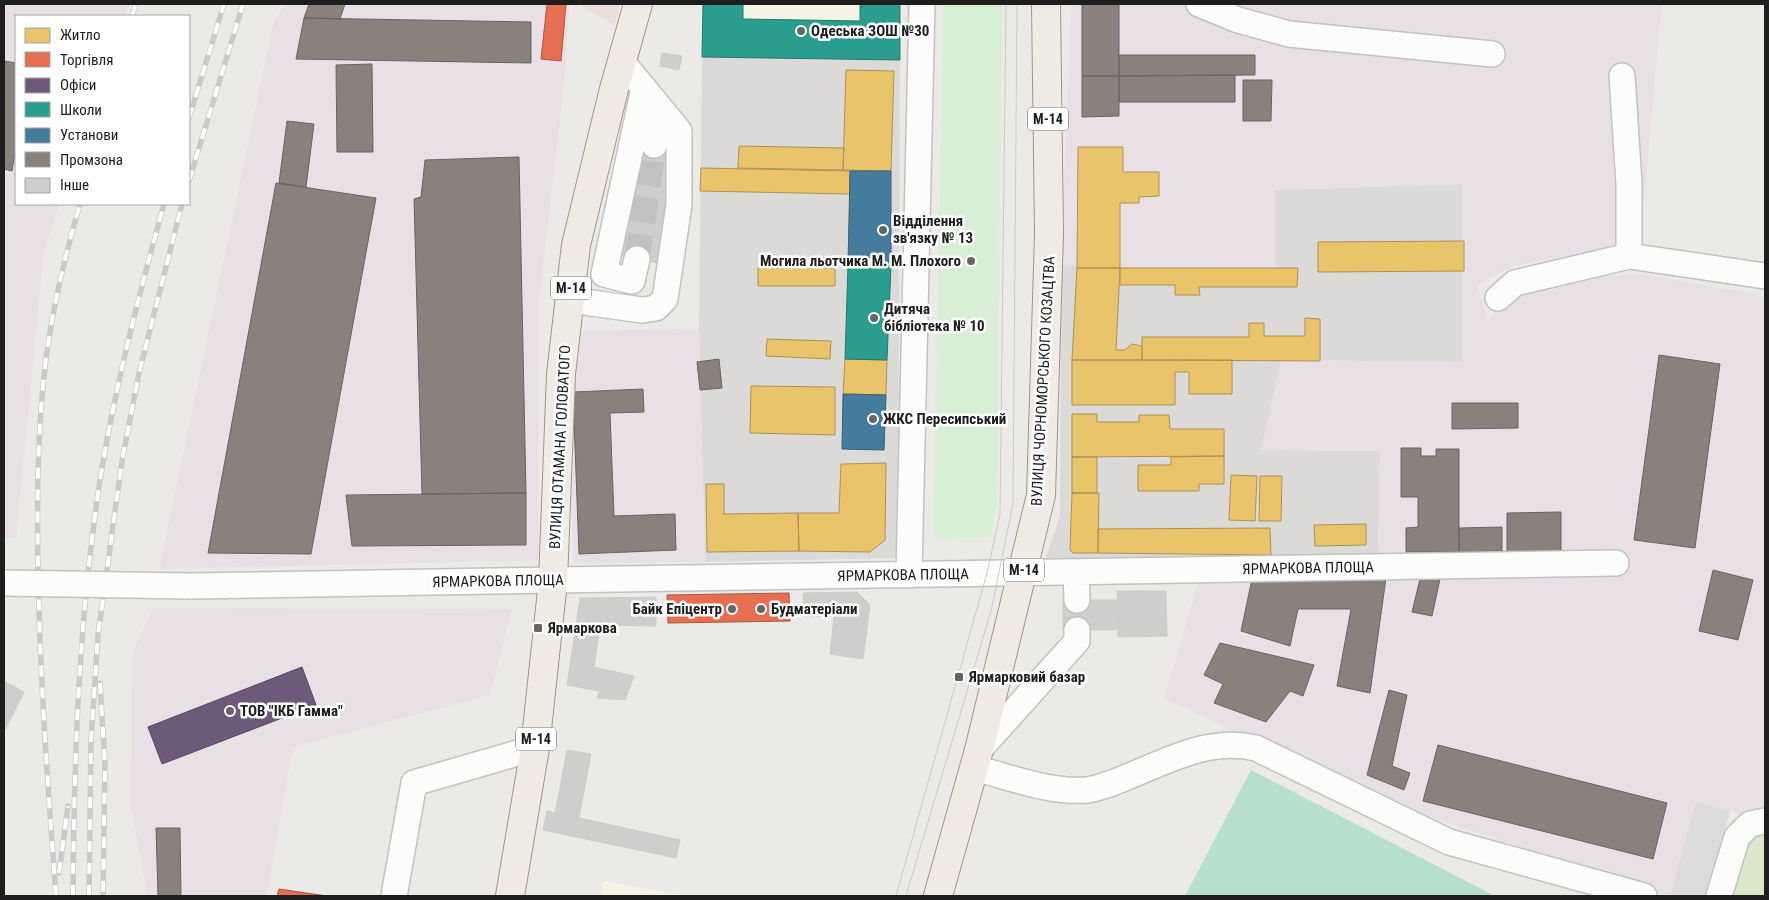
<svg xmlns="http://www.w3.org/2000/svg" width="1769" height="900" viewBox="0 0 1769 900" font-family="'Roboto Condensed',sans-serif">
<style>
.residential{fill:#dbdad8}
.commercial{fill:#eddede}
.industrial{fill:#e9e0e6}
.education{fill:#f5f3e3}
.grass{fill:#dae7c8}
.park{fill:#d7f0d5}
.pitch{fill:#b6e0cc}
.parking{fill:#dcdbda}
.homes{fill:#e9c46a;stroke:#ac9253}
.shops{fill:#e76f51;stroke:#ab5742}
.offices{fill:#6d597a;stroke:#55475e}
.schools{fill:#2a9d8f;stroke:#26776d}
.public{fill:#457b9d;stroke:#395f77}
.industry{fill:#8a817c;stroke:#6a6360}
.building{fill:#d0cecc;stroke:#cfccc8}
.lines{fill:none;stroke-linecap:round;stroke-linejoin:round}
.minor-tunnel{stroke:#c3c1bf;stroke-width:25;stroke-dasharray:25 12;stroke-linecap:butt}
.minor-casing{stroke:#c3c2c1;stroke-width:28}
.major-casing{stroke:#a19685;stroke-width:30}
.minor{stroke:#fcfcfb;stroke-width:25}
.major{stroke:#f0ebe5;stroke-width:28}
.tram{stroke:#cacac9;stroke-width:1}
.rail-casing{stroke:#cacac9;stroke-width:5.5}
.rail{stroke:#fff;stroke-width:4;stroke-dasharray:11;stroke-linecap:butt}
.minor-bridge-casing{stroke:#c3c2c1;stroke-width:28;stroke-linecap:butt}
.minor-bridge{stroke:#fcfcfb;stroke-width:25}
.poi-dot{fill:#666564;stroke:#fff;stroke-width:2}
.labels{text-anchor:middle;stroke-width:5;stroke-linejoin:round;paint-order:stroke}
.shield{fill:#fff;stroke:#626262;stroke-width:1}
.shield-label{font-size:14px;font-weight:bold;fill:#1e1e1e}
.poi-label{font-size:15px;font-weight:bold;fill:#1e1e1e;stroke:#fff;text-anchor:start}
.street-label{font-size:15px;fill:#1e1e1e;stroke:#fff}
</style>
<rect width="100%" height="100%" fill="#eceae7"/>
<path class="residential" d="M702,57L900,60L898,558L705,562L699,329Z
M1462,184V362L1282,360L1261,450L1380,451L1378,558L1042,568L1060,516L1061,266L1275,268L1274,190Z"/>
<path class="commercial" d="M577,4H620L615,25Z"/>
<path class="industrial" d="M4,4H130L125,16H16V204H60L44,251L16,538H4Z
M285,4H569L564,86L539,301L538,560L159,569L273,24Z
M1071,4H1662L1640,242L1512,266L1477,286L1488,321L1513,283L1641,274L1765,296V808L1752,817L1696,802L1670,896L1366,796L1164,698L1197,587L1196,563L1378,558L1380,451L1261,450L1281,360L1462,362V184L1275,190V268L1061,266Z
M699,329L705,562L573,563L569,377L582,331Z
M153,608L512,609L490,695L293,747L267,896H147L131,805L132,654Z"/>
<path class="education" d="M703,4H900V60L702,57Z
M604,881L685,896H600Z"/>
<path class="grass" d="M1765,832V896H1730L1750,837Z"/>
<path class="park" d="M943,4H1002L997,504L990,537L933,539Z"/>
<path class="pitch" d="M1251,770L1495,896H1185Z"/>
<path class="parking" d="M1696,802L1730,811L1706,896H1670Z"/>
<path class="homes" d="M846,70L894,71L891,171L843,170Z
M739,146L844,148L843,170L738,168Z
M1078,147H1123V172H1159V196L1139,197V203H1120V268H1077Z
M701,168L850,171V194L700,191Z
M1464,241V271L1318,272V242Z
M758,268H835V286H758Z
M1077,268H1120L1116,350H1125L1132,344L1142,346V360H1072Z
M1120,268H1298L1297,287H1199L1200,295H1175V285H1120Z
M1305,318L1320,319V361L1142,360V337H1249V323H1264V336H1305Z
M767,339L831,341L830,359L766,356Z
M845,359L887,360L886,395L843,394Z
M1072,360H1232V394H1189V372H1175V405H1072Z
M751,386L835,387V435L750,433Z
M1072,414H1097V422H1139V415H1169L1170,429H1224V456L1072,457Z
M1224,456V484H1199V491H1138V465H1171V457Z
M1072,457H1097V493H1072Z
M886,463L885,540L870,552L799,551L798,513H839L841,464Z
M1231,475L1257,476L1255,521L1229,520Z
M1260,476H1282L1281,521H1259Z
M706,484H724V514L798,513L799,551L707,552Z
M1072,493H1099L1098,553H1073L1070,550Z
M1366,524V545L1315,546L1314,525Z
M1270,528L1271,555L1098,553V529Z"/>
<path class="shops" d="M547,4H566L561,61L541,59Z
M789,593L790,621L668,623L667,595Z
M279,889L327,896H277Z"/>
<path class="offices" d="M302,667L316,705L162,764L148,727Z"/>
<path class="schools" d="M703,4H743V19L860,21V4H900V60L702,57Z
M848,265L891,266L887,360L845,359Z"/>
<path class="public" d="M850,171H891V266L848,265Z
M843,394L886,395L884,450L842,449Z"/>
<path class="industry" d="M309,4H345L340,19L304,18Z
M1082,4H1119V76H1082Z
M304,18L531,22V63L296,59Z
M1119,55H1255V75L1119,76Z
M4,61L16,63V147L12,171L4,169Z
M372,64L373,152H337L336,65Z
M1235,75V102H1119V76Z
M1082,76H1119V116L1082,117Z
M1243,80H1272L1271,121H1243Z
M287,121L314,124L306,187L279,183Z
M519,157L526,493L422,494L414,199L421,197L425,160Z
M276,183L376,198L311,554L208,553Z
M1659,355L1720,364L1695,548L1634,540Z
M719,359L722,388L700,390L697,362Z
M643,389L644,412L610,413L614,516L675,514L676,550L579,554L573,392Z
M1452,403H1518V428L1452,429Z
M1401,448H1421V456H1436V449H1459V552H1406V528L1418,527V497H1401Z
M526,493V545L352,546L346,495Z
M1561,512V551L1507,552V513Z
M1502,527V551L1459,552V528Z
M1713,570L1753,580L1738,640L1699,631Z
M1421,575L1440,579L1432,616L1412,612Z
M1386,578L1370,693L1337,686L1351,609H1298L1290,646L1241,631L1252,579Z
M1220,643L1314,665L1303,696L1290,691L1266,722L1214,703L1223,684L1204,675Z
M1389,690L1407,695L1392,766L1410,773L1404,790L1367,775Z
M1438,745L1667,803L1653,859L1423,801Z
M156,828H180L181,896H158Z"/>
<path class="building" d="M662,53L682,56L679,70L660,66Z
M640,141L667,148L669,192L657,263L616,255Z
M1117,591H1166L1167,636L1118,637Z
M857,592L870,605L863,659L830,654L834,616L804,617L803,593Z
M656,597V626L600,625L594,667L634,676L625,700L597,698L599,691L567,685L580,598Z
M1063,600H1117L1118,630H1063Z
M4,681L24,692L4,732Z
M567,750L591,754L579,818L555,814Z
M547,811L680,840L676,858L543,830Z"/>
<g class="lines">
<path class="minor-tunnel" d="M637,259L654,145"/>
<defs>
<path id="minor" d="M1199,4L1238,20L1289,34L1492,54
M1622,76L1629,184V256
M654,145L660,108
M637,259L632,281L604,274L644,88
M1498,298L1515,283L1629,256L1765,276
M570,300L642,310L656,308L665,299L679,205V131L622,62
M1076,572L1077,600
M909,575L922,4
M190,586L1616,563
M979,750L1077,641V630
M974,768C1010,777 1050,793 1087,790C1101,788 1115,782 1127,777C1169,760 1210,737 1256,748L1449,842L1644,896
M394,896L414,783L535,748
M1719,896L1737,837L1750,824L1765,821"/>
<path id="major" d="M510,896L535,748L553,581L561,374L576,245L614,89L638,4
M938,896L979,750L1041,495L1049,234L1046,4"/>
</defs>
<use href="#minor" class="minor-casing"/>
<use href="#major" class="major-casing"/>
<use href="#minor" class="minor"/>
<use href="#major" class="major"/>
<path class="tram" d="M896,896L987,573L1000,514L1006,4
M906,896L991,611L1013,504L1017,4"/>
<defs>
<path id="rail" d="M132,16L136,4
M189,118L224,4
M189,181L243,4
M100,683L105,764L103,896
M59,873L68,806
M56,896C48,788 40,680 38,571C37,500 37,429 46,359C53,306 65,255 80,204
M73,896C74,753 79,610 102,468C117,379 140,291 164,204
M89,896L91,741L98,635L122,461L139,373L182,204"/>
</defs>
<use href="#rail" class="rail-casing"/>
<use href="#rail" class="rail"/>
<defs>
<path id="minor-bridge" d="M4,583L190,586"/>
</defs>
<use href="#minor-bridge" class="minor-bridge-casing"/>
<use href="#minor-bridge" class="minor-bridge"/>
</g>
<g class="poi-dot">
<circle cx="801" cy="31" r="5"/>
<circle cx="883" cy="230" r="5"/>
<circle cx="971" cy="261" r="5"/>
<circle cx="874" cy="318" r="5"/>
<circle cx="873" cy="419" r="5"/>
<circle cx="732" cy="609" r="5"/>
<circle cx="761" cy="609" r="5"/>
<rect x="533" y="623" width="10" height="10" rx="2.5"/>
<rect x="954" y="672" width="10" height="10" rx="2.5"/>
<circle cx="230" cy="711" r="5"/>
</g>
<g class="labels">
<g class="shield">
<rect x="1028" y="107.5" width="40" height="23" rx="4"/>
<rect x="551" y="276.5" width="40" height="23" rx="4"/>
<rect x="1004" y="558.5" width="40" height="23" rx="4"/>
<rect x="516" y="727.5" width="40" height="23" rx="4"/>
</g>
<g class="shield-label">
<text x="1048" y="124">М-14</text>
<text x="571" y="293">М-14</text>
<text x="1024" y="575">М-14</text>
<text x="536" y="744">М-14</text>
</g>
<g class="poi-label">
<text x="811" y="36">Одеська ЗОШ №30</text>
<text x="893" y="226">Відділення<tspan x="893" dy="17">зв'язку № 13</tspan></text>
<text x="961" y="266" text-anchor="end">Могила льотчика М. М. Плохого</text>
<text x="884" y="314">Дитяча<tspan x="884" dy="17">бібліотека № 10</tspan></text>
<text x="883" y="424">ЖКС Пересипський</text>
<text x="722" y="614" text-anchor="end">Байк Епіцентр</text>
<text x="771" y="614">Будматеріали</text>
<text x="548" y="633">Ярмаркова</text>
<text x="969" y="682">Ярмарковий базар</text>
<text x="240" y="716">ТОВ "ІКБ Гамма"</text>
</g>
<g class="street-label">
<text transform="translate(1043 381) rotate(-87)" y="5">ВУЛИЦЯ ЧОРНОМОРСЬКОГО КОЗАЦТВА</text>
<text transform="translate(560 447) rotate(-87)" y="5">ВУЛИЦЯ ОТАМАНА ГОЛОВАТОГО</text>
<text transform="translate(1308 568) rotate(-1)" y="5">ЯРМАРКОВА ПЛОЩА</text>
<text transform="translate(903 575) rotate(-1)" y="5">ЯРМАРКОВА ПЛОЩА</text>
<text transform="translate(498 581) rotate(-1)" y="5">ЯРМАРКОВА ПЛОЩА</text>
</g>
</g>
<rect width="1769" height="900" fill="none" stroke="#1e1e1e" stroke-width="10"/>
<rect x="15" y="15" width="175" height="190" fill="#ffffff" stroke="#a5a5a5"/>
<rect x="25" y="28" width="25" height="15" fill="#e9c46a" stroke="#a5a5a5"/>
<text x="60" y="40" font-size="15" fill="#1e1e1e">Житло</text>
<rect x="25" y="52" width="25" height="15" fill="#e76f51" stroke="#a5a5a5"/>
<text x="60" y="65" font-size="15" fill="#1e1e1e">Торгівля</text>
<rect x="25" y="78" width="25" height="15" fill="#6d597a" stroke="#a5a5a5"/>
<text x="60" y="90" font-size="15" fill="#1e1e1e">Офіси</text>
<rect x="25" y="102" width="25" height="15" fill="#2a9d8f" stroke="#a5a5a5"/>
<text x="60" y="115" font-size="15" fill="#1e1e1e">Школи</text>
<rect x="25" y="128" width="25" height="15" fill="#457b9d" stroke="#a5a5a5"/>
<text x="60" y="140" font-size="15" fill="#1e1e1e">Установи</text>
<rect x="25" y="152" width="25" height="15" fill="#8a817c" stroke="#a5a5a5"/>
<text x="60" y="165" font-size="15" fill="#1e1e1e">Промзона</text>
<rect x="25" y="178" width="25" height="15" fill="#d0cecc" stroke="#a5a5a5"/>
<text x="60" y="190" font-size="15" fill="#1e1e1e">Інше</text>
</svg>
